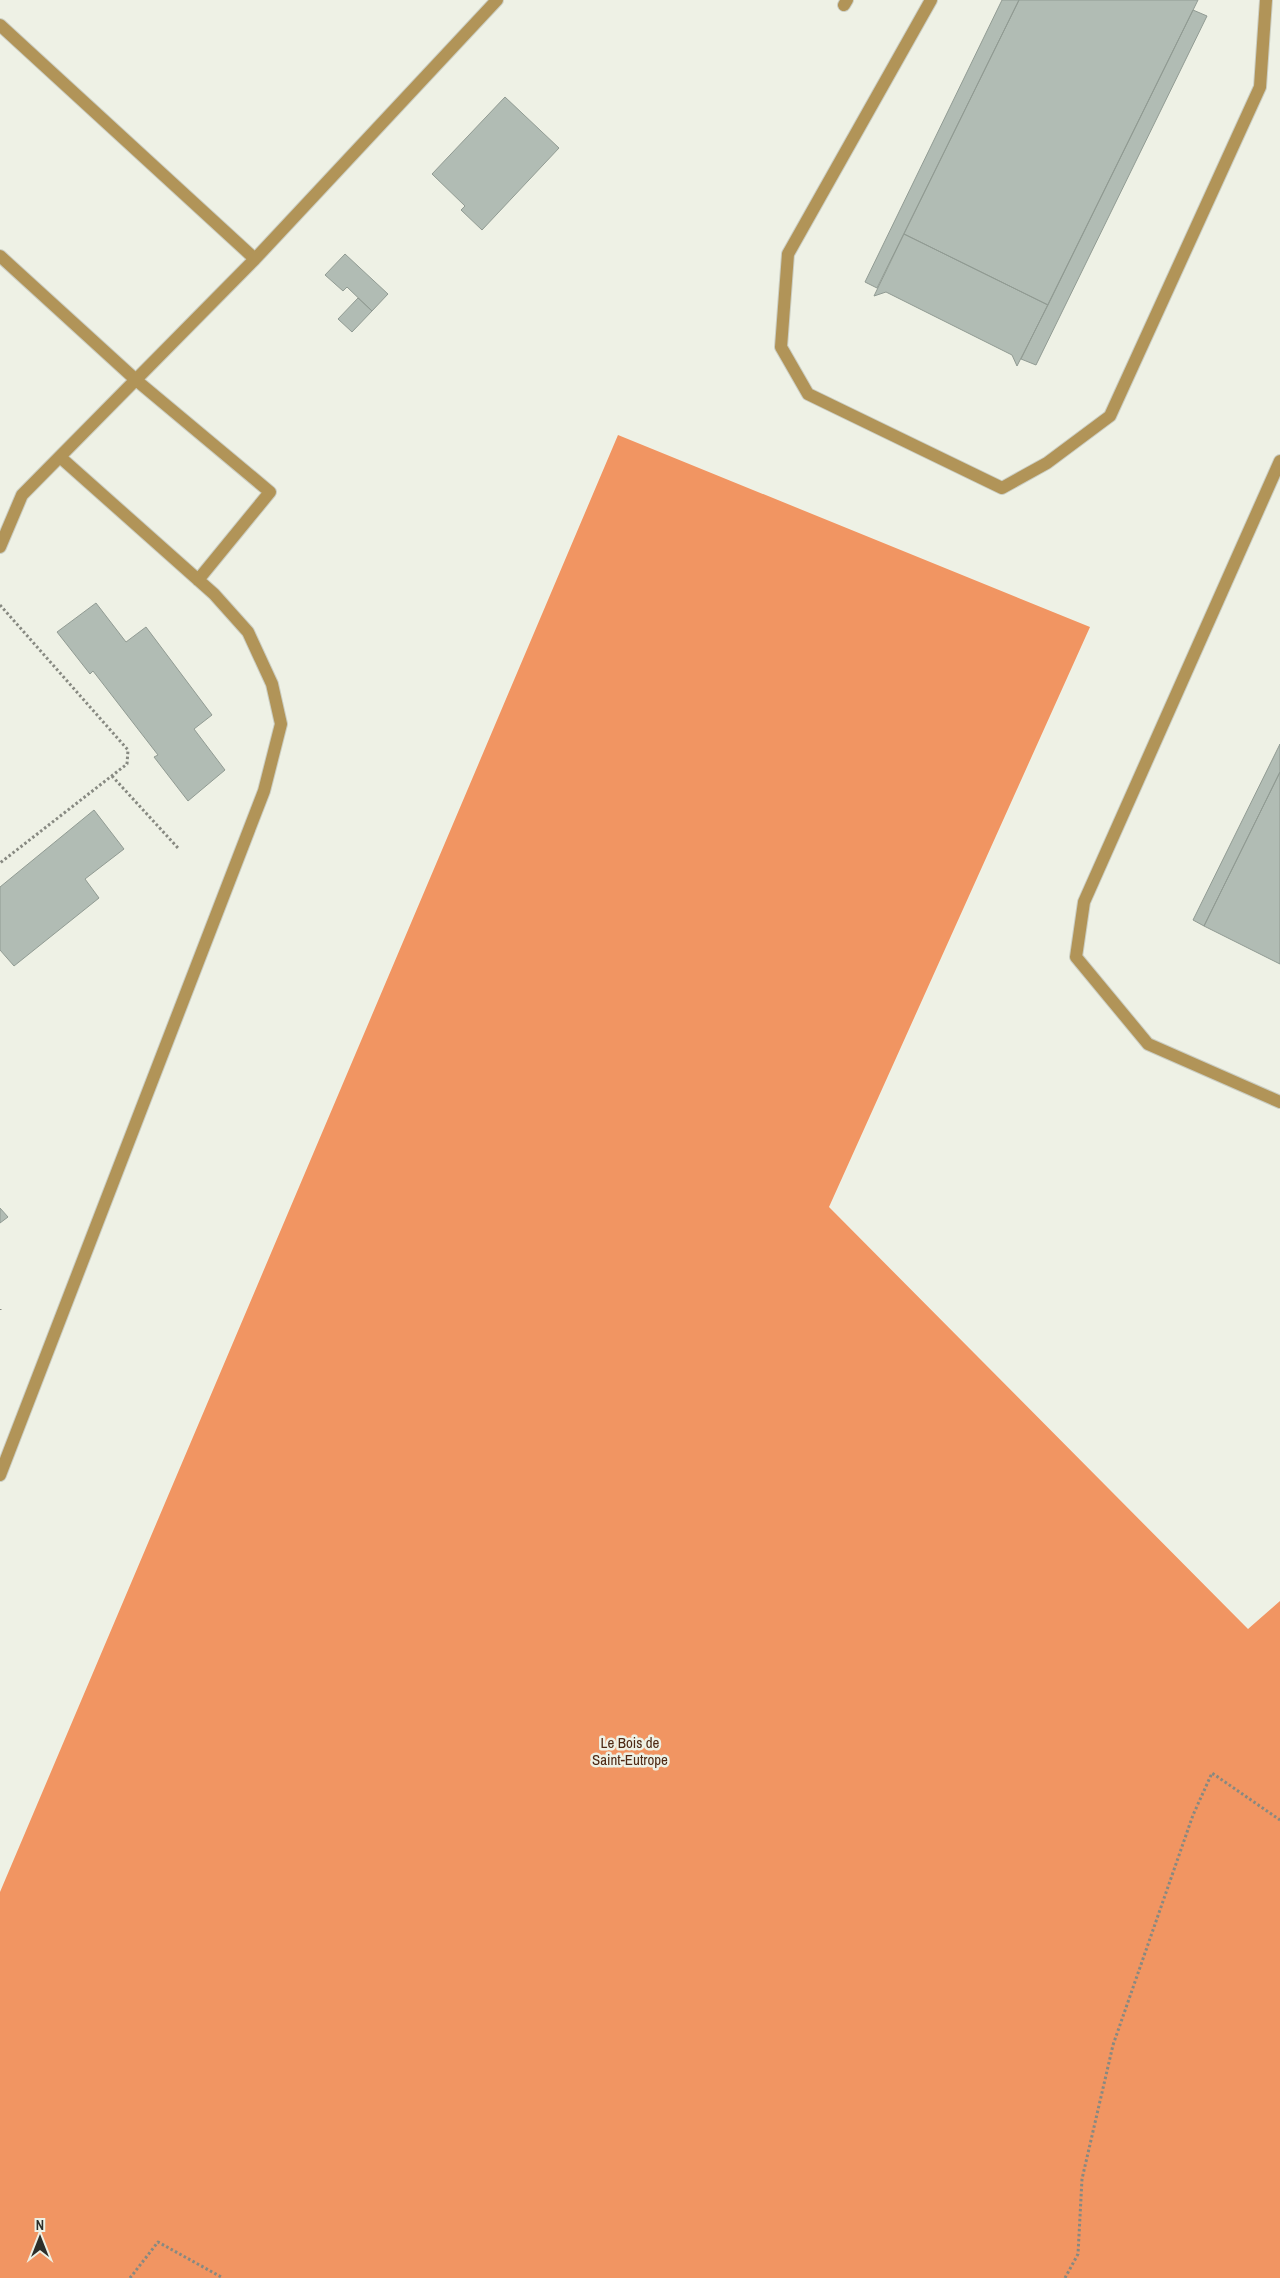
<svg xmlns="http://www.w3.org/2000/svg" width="1280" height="2278" viewBox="0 0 1280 2278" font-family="'Archivo Narrow',sans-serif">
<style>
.forest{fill:#f19562}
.building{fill:#b1bcb4;stroke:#919b93}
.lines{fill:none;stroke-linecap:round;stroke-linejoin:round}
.minor-casing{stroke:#cbcec3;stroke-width:14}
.path{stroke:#878981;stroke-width:3;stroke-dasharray:2.5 2.5;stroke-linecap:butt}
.minor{stroke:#b19458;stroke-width:12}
.labels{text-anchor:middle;stroke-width:5;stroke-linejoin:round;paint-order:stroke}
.park-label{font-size:15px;fill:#4e2914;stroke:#eef1e5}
</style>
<rect width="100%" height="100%" fill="#eef1e5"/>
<path class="forest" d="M618,435L1090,627L829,1207L1248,1629L1280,1601V2278H0V1892Z"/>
<path class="building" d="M1002,0H1019L877,288L865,282Z
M1019,0H1198L1048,305L904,234Z
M1193,10L1207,16L1036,365L1021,359Z
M505,97L559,148L482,230L461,210L465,206L432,174Z
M904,234L1048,305L1017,366L1012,355L886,292L874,296Z
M345,254L388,294L372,311L347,287L343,291L325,275Z
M358,298L372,311L352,332L338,319Z
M96,603L126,642L146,627L212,715L194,729L225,770L188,801L154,757L158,755L100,680L93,671L90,674L57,632Z
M1280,744V772L1204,926L1193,920Z
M1280,772V964L1204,926Z
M94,810L124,849L85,879L99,898L14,966L0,950V887Z
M0,1208L8,1217L0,1223Z"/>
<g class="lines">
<defs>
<path id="minor" d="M931,0L788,254L781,347L808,394L1002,488L1047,463L1110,416L1260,87L1266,0
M844,5L847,0
M0,25L255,259
M0,256L136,380L270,492L198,580
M1280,461L1084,902L1076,957L1148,1044L1280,1102
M0,547L22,495L255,259L497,0
M0,1475L264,791L281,724L272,684L248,632L214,594L60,457"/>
</defs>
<use href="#minor" class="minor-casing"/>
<path class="path" d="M0,605L128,750L127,764L0,863
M112,776L178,848
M0,1309V1310
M130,2278L158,2242L223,2278
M1065,2278L1078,2254L1082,2179L1113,2045L1193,1815L1212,1773L1280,1820"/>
<use href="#minor" class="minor"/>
</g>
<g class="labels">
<g class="park-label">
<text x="630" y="1748">Le Bois de<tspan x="630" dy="17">Saint-Eutrope</tspan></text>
</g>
</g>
<g transform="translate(40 2238)" stroke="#eef1e5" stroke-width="4" paint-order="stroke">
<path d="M0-4L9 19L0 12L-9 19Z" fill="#2d2f2a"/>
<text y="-8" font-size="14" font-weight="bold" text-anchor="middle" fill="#2d2f2a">N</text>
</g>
</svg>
